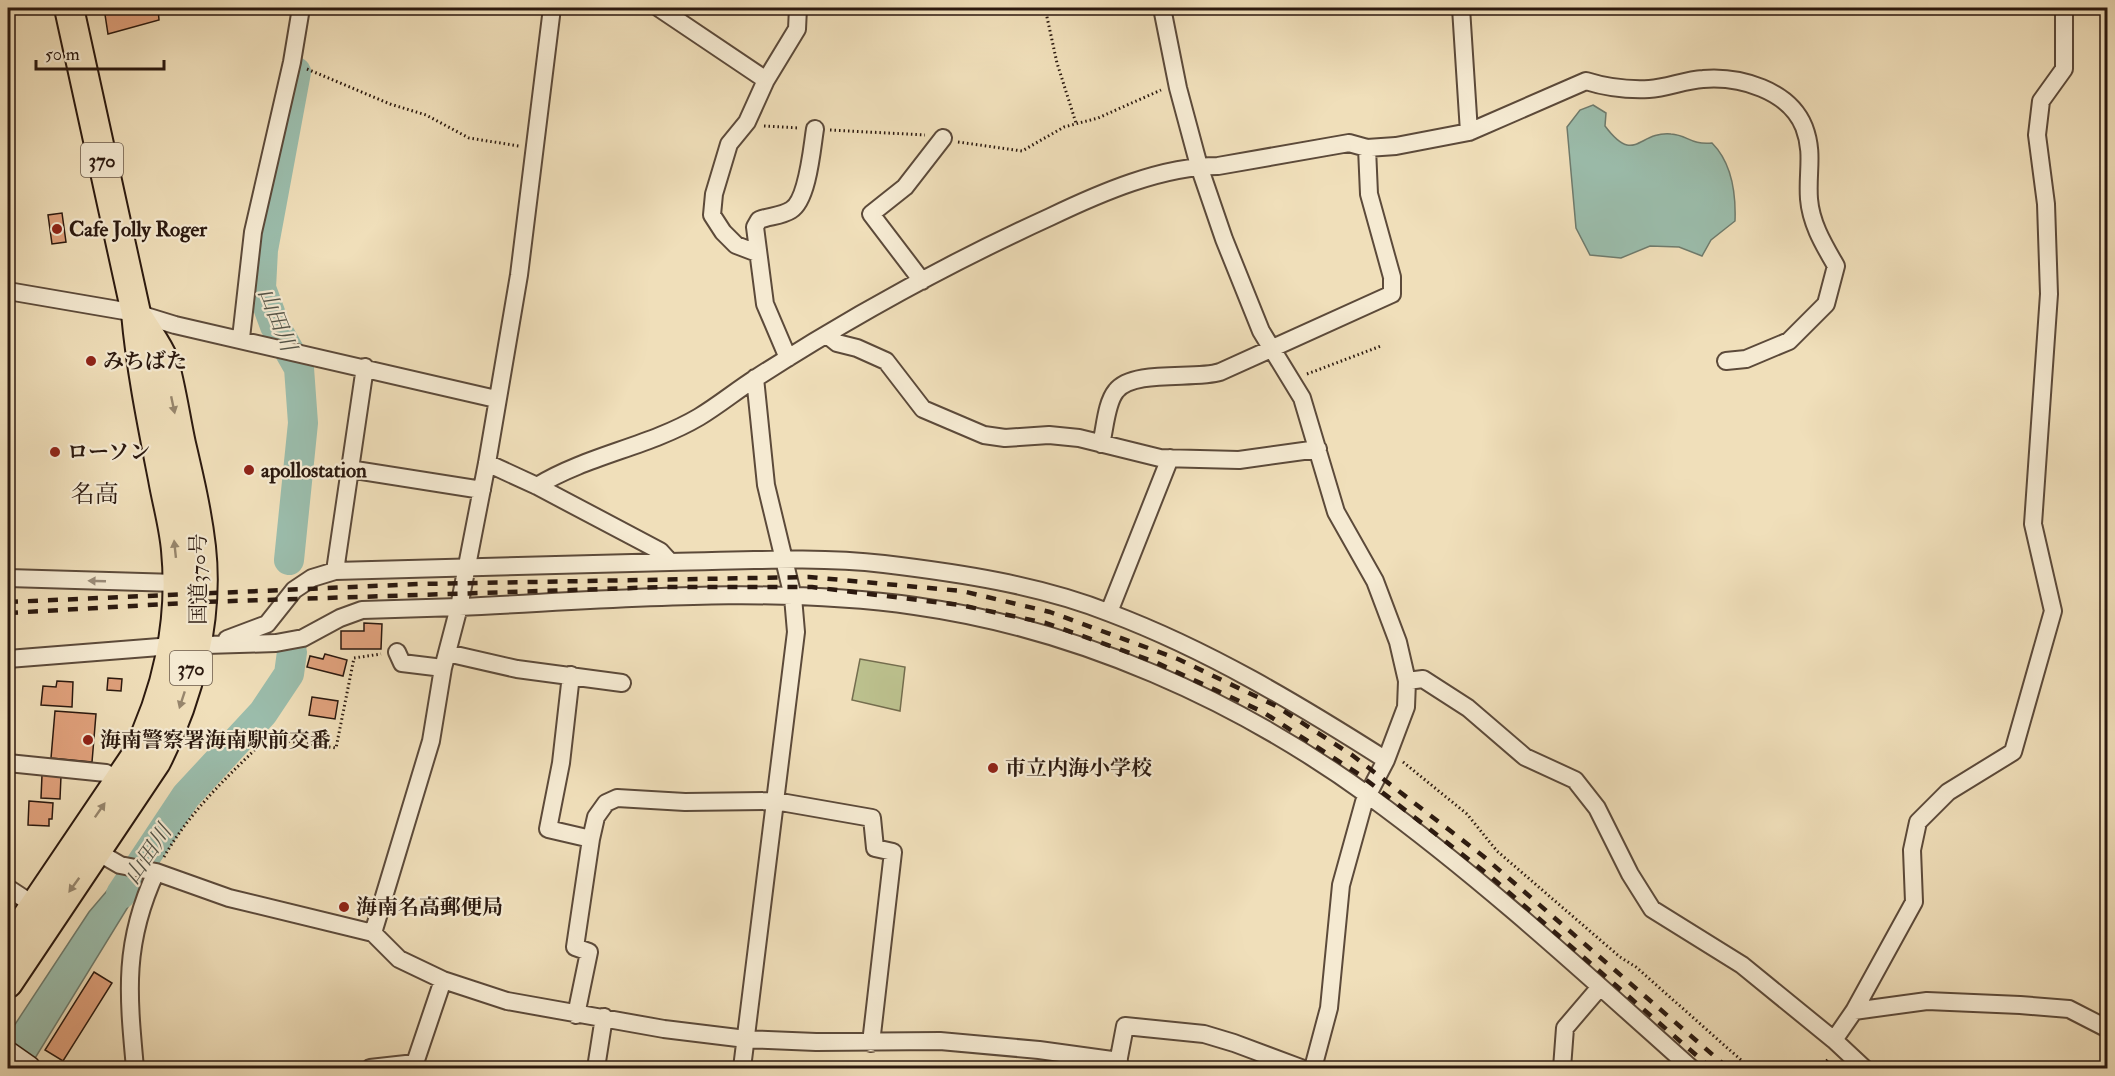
<svg xmlns="http://www.w3.org/2000/svg" width="2115" height="1076" viewBox="0 0 2115 1076" font-family="'IM FELL Double Pica','Noto Serif JP',serif">
<style>
.green{fill:#bcc18e;stroke:#746d4e;stroke-width:1.5}
.water{fill:#9bbdac;stroke:#6e7b6d;stroke-width:1.5}
.lines{fill:none;stroke-linecap:round;stroke-linejoin:round}
.river{stroke:#9bbdac;stroke-width:30}
.building{fill:#e0a17c;stroke:#2b190f;stroke-width:1.5}
.minor-casing{stroke:#5c4a3a;stroke-width:20}
.secondary-casing{stroke:#2b190f;stroke-width:27}
.trunk-casing{stroke:#2b190f;stroke-width:32}
.path{stroke:#2b190f;stroke-width:3;stroke-dasharray:1.5 3;stroke-linecap:butt}
.minor{stroke:#f5ead2;stroke-width:16}
.secondary{stroke:#f5ead2;stroke-width:24}
.trunk{stroke:#f0dfba;stroke-width:28}
.rail{stroke:#2b190f;stroke-width:4.5;stroke-dasharray:10 10;stroke-linecap:butt}
.oneway{fill:#97866d}
.oneway2{fill:#9a8c7a}
.poi-dot{fill:#8f2418;stroke:#f5ead2;stroke-width:2}
.labels{text-anchor:middle;stroke-width:4.5;stroke-linejoin:round;paint-order:stroke}
.shield{fill:#f5ead2;stroke:#68584a;stroke-width:1.5}
.shield-label{font-size:20px;font-weight:bold;fill:#2b190f}
.poi-label{font-size:21px;font-weight:bold;fill:#2b190f;stroke:#f5ead2;text-anchor:start}
.street-label{font-size:21px;fill:#2b190f;stroke:#f5ead2}
.water-label{font-size:22px;font-style:italic;fill:#525246;stroke:#f5ead2}
.quarter-label{font-size:24px;fill:#2b190f;stroke:#f5ead2}
</style>
<rect width="100%" height="100%" fill="#f0dfba"/>
<filter id="stains"><feTurbulence type="fractalNoise" baseFrequency=".00333" numOctaves="4"/><feColorMatrix values="0 0 0 0 .2 0 0 0 0 .09 0 0 0 0 .02 0 0 0 .5 -.17"/></filter>
<radialGradient id="worn" r=".72"><stop offset=".6" stop-color="#630" stop-opacity="0"/><stop offset="1" stop-color="#630" stop-opacity=".3"/></radialGradient>
<path class="green" d="M860,659L905,667L900,711L852,700Z"/>
<path class="water" d="M1593,105L1606,113L1605,126C1635,166 1638,131 1671,134C1688,135 1690,145 1712,143C1732,163 1736,194 1735,221L1711,240L1702,256L1679,247L1650,246L1621,258L1590,255L1576,228L1567,127L1580,110Z
M123,872L147,876L29,1068H8V1035L89,912Z"/>
<g class="lines">
<path class="river" d="M289,560L303,423L299,368L275,326L261,288L263,250L296,72
M121,894L186,796L263,713L289,674L292,652"/>
</g>
<path class="building" d="M104,8H158L159,20L108,34Z
M62,213L66,242L52,244L48,215Z
M364,623L382,624L381,649H341V631H364Z
M325,654L347,660L343,676L307,667L310,656L323,659Z
M108,678L122,679L121,691L107,690Z
M57,681L73,682L72,707L41,705L43,686L56,687Z
M312,697L338,701L335,719L309,715Z
M55,711L96,714L92,762L51,758Z
M42,775L61,776L60,799L41,798Z
M29,801L53,803L52,819H49V826L28,825Z
M94,972L112,983L63,1061L45,1050Z"/>
<g class="lines">
<defs>
<path id="minor" d="M659,8L766,80L747,122L729,144L714,194L712,215L723,232L736,245L757,253
M1162,8L1178,88L1199,166L1224,239L1261,331L1302,398L1336,512L1375,581L1398,642L1407,681L1406,707L1386,760L1364,802L1341,885L1329,1008L1313,1068
M1461,8L1469,132
M766,80L797,29L798,8
M922,281L871,214L905,187L943,138
M8,291L136,313L175,325L496,399
M827,335L837,343L857,348L886,361L923,409L984,435L1005,438L1049,435L1079,438L1160,458L1239,460L1318,449
M241,338L253,232L292,62L301,8
M788,358L765,304L755,227L759,220C769,216 782,216 791,210C808,200 812,147 815,129
M365,367L335,571L670,562
M1101,444C1105,429 1106,403 1116,391C1133,369 1195,380 1220,372L1392,294V277L1369,194L1367,148
M487,463L537,486L660,551L670,562C741,561 814,556 884,564C959,573 1040,585 1110,613C1208,650 1298,704 1386,760
M349,469L482,490
M537,486C588,455 648,447 699,417C719,405 737,390 756,378C849,318 949,263 1050,217C1100,193 1162,166 1218,166L1349,143L1367,148L1396,146L1469,132L1586,81C1605,87 1628,90 1649,89C1667,88 1685,80 1703,79C1740,76 1789,90 1804,127C1814,153 1807,172 1809,199C1811,224 1824,245 1836,266L1826,304L1789,341L1746,359L1726,361
M8,578L176,583
M1109,612L1170,458
M227,639L267,624L294,590L312,578L335,571
M397,652L402,663L443,668
M447,653L517,669L622,683
M8,659L172,646L276,643L303,638L340,618L362,610L459,607L487,463L519,275L552,8
M571,675L561,763L548,829L591,839L575,947L589,952L576,1015
M1407,681L1423,679L1468,708L1525,757L1575,780L1597,808L1630,874L1652,909L1742,965L1834,1040L1864,1068
M8,763L106,773L126,784
M591,839L596,817L606,803L617,798L685,802L775,801L872,818L875,848L893,852L871,1043
M89,847L120,865L156,872L229,898L373,933L399,959L443,980L507,1001L664,1029L746,1039L816,1042L940,1041L1039,1050L1119,1061
M8,888L40,909
M373,933L431,741L443,668L459,607C610,600 765,585 915,606C1078,629 1237,700 1369,796C1483,879 1587,975 1691,1068
M1854,1011L1927,1001L2020,1005L2069,1009L2108,1029
M1834,1040L1854,1011L1914,902L1912,850L1918,822L1948,792L2013,752L2053,611L2033,524L2049,294L2046,204L2037,135L2041,101L2064,69V8
M135,1068C128,993 123,943 156,872
M370,1068L415,1063L443,980
M596,1068L604,1017
M742,1068L796,632L793,597L766,485L755,378
M1117,1068L1125,1026L1204,1034L1234,1043L1301,1068
M1562,1068L1565,1028L1600,987"/>
<path id="secondary" d="M8,1054L28,1068"/>
<path id="trunk" d="M8,945L135,757C167,694 183,622 176,550C174,526 167,502 163,479C152,423 141,369 136,313L69,8
M8,983L156,762C189,698 209,619 201,547C197,512 189,478 181,444C175,416 171,386 163,359C158,346 147,332 140,320"/>
</defs>
<use href="#minor" class="minor-casing"/>
<use href="#secondary" class="secondary-casing"/>
<use href="#trunk" class="trunk-casing"/>
<path class="path" d="M1045,8L1057,63L1076,123
M307,69L390,104L426,115L469,138L519,146
M764,126L799,128
M830,130L925,135
M958,142L1022,151L1064,127L1098,118L1161,90
M1307,374L1381,346
M1403,762L1467,814L1497,851L1620,957L1636,967L1750,1068
M164,857C190,811 230,774 267,738L336,748L354,658L381,654
M1821,1068L1829,1058"/>
<use href="#minor" class="minor"/>
<use href="#secondary" class="secondary"/>
<use href="#trunk" class="trunk"/>
<path class="rail" d="M8,602L420,584L809,577L962,591L1050,612L1178,659L1276,706L1352,755L1483,856L1728,1068
M8,613L203,602L664,587H812L960,605L1046,623L1155,662L1263,712L1360,775L1490,876L1711,1068"/>
</g>
<defs><path id="oneway-solid" d="M-6-.8H1V-3.2L6.5 0L1 3.2V.8H-6Z" transform="scale(1.5)"/></defs>
<g class="oneway">
<use href="#oneway-solid" transform="translate(173 405) rotate(78)"/>
<use href="#oneway-solid" transform="translate(175 549) rotate(-96)"/>
<use href="#oneway-solid" transform="translate(182 700) rotate(108)"/>
<use href="#oneway-solid" transform="translate(100 810) rotate(-55)"/>
<use href="#oneway-solid" transform="translate(74 885) rotate(126)"/>
</g>
<use class="oneway2" href="#oneway-solid" transform="translate(97 581) rotate(-178)"/>
<g class="poi-dot">
<circle cx="57" cy="229" r="6"/>
<circle cx="91" cy="361" r="6"/>
<circle cx="55" cy="452" r="6"/>
<circle cx="249" cy="470" r="6"/>
<circle cx="88" cy="740" r="6"/>
<circle cx="993" cy="768" r="6"/>
<circle cx="344" cy="907" r="6"/>
</g>
<g class="labels">
<g class="shield">
<rect x="81" y="143" width="42" height="34" rx="4.5"/>
<rect x="170" y="651" width="42" height="34" rx="4.5"/>
</g>
<g class="shield-label">
<text x="102" y="167">370</text>
<text x="191" y="675">370</text>
</g>
<g class="poi-label">
<text x="69" y="236">Cafe Jolly Roger</text>
<text x="103" y="368">みちばた</text>
<text x="67" y="459">ローソン</text>
<text x="261" y="477">apollostation</text>
<text x="100" y="747">海南警察署海南駅前交番</text>
<text x="1005" y="775">市立内海小学校</text>
<text x="356" y="914">海南名高郵便局</text>
</g>
<g class="street-label">
<text transform="translate(198 579) rotate(-90)" y="7">国道370号</text>
</g>
<g class="water-label">
<text transform="translate(278 319) rotate(68)" y="8">山田川</text>
<text transform="translate(147 854) rotate(-56)" y="8">山田川</text>
</g>
<g class="quarter-label">
<text x="95" y="502">名高</text>
</g>
</g>
<rect width="2115" height="1076" fill="none" stroke="#f0dfba" stroke-width="30"/>
<rect x="9" y="9" width="2097" height="1058" fill="none" stroke="#2b190f" stroke-width="3"/>
<rect x="15" y="15" width="2085" height="1046" fill="none" stroke="#2b190f" stroke-width="1.5"/>
<path d="M36 60v9h128v-9" fill="none" stroke="#2b190f" stroke-width="3"/>
<text x="45" y="60" font-size="18" fill="#2b190f" stroke="#f5ead2" stroke-width="4.5" paint-order="stroke">50 m</text>
<rect width="100%" height="100%" filter="url(#stains)"/>
<rect width="100%" height="100%" fill="url(#worn)"/>
</svg>
